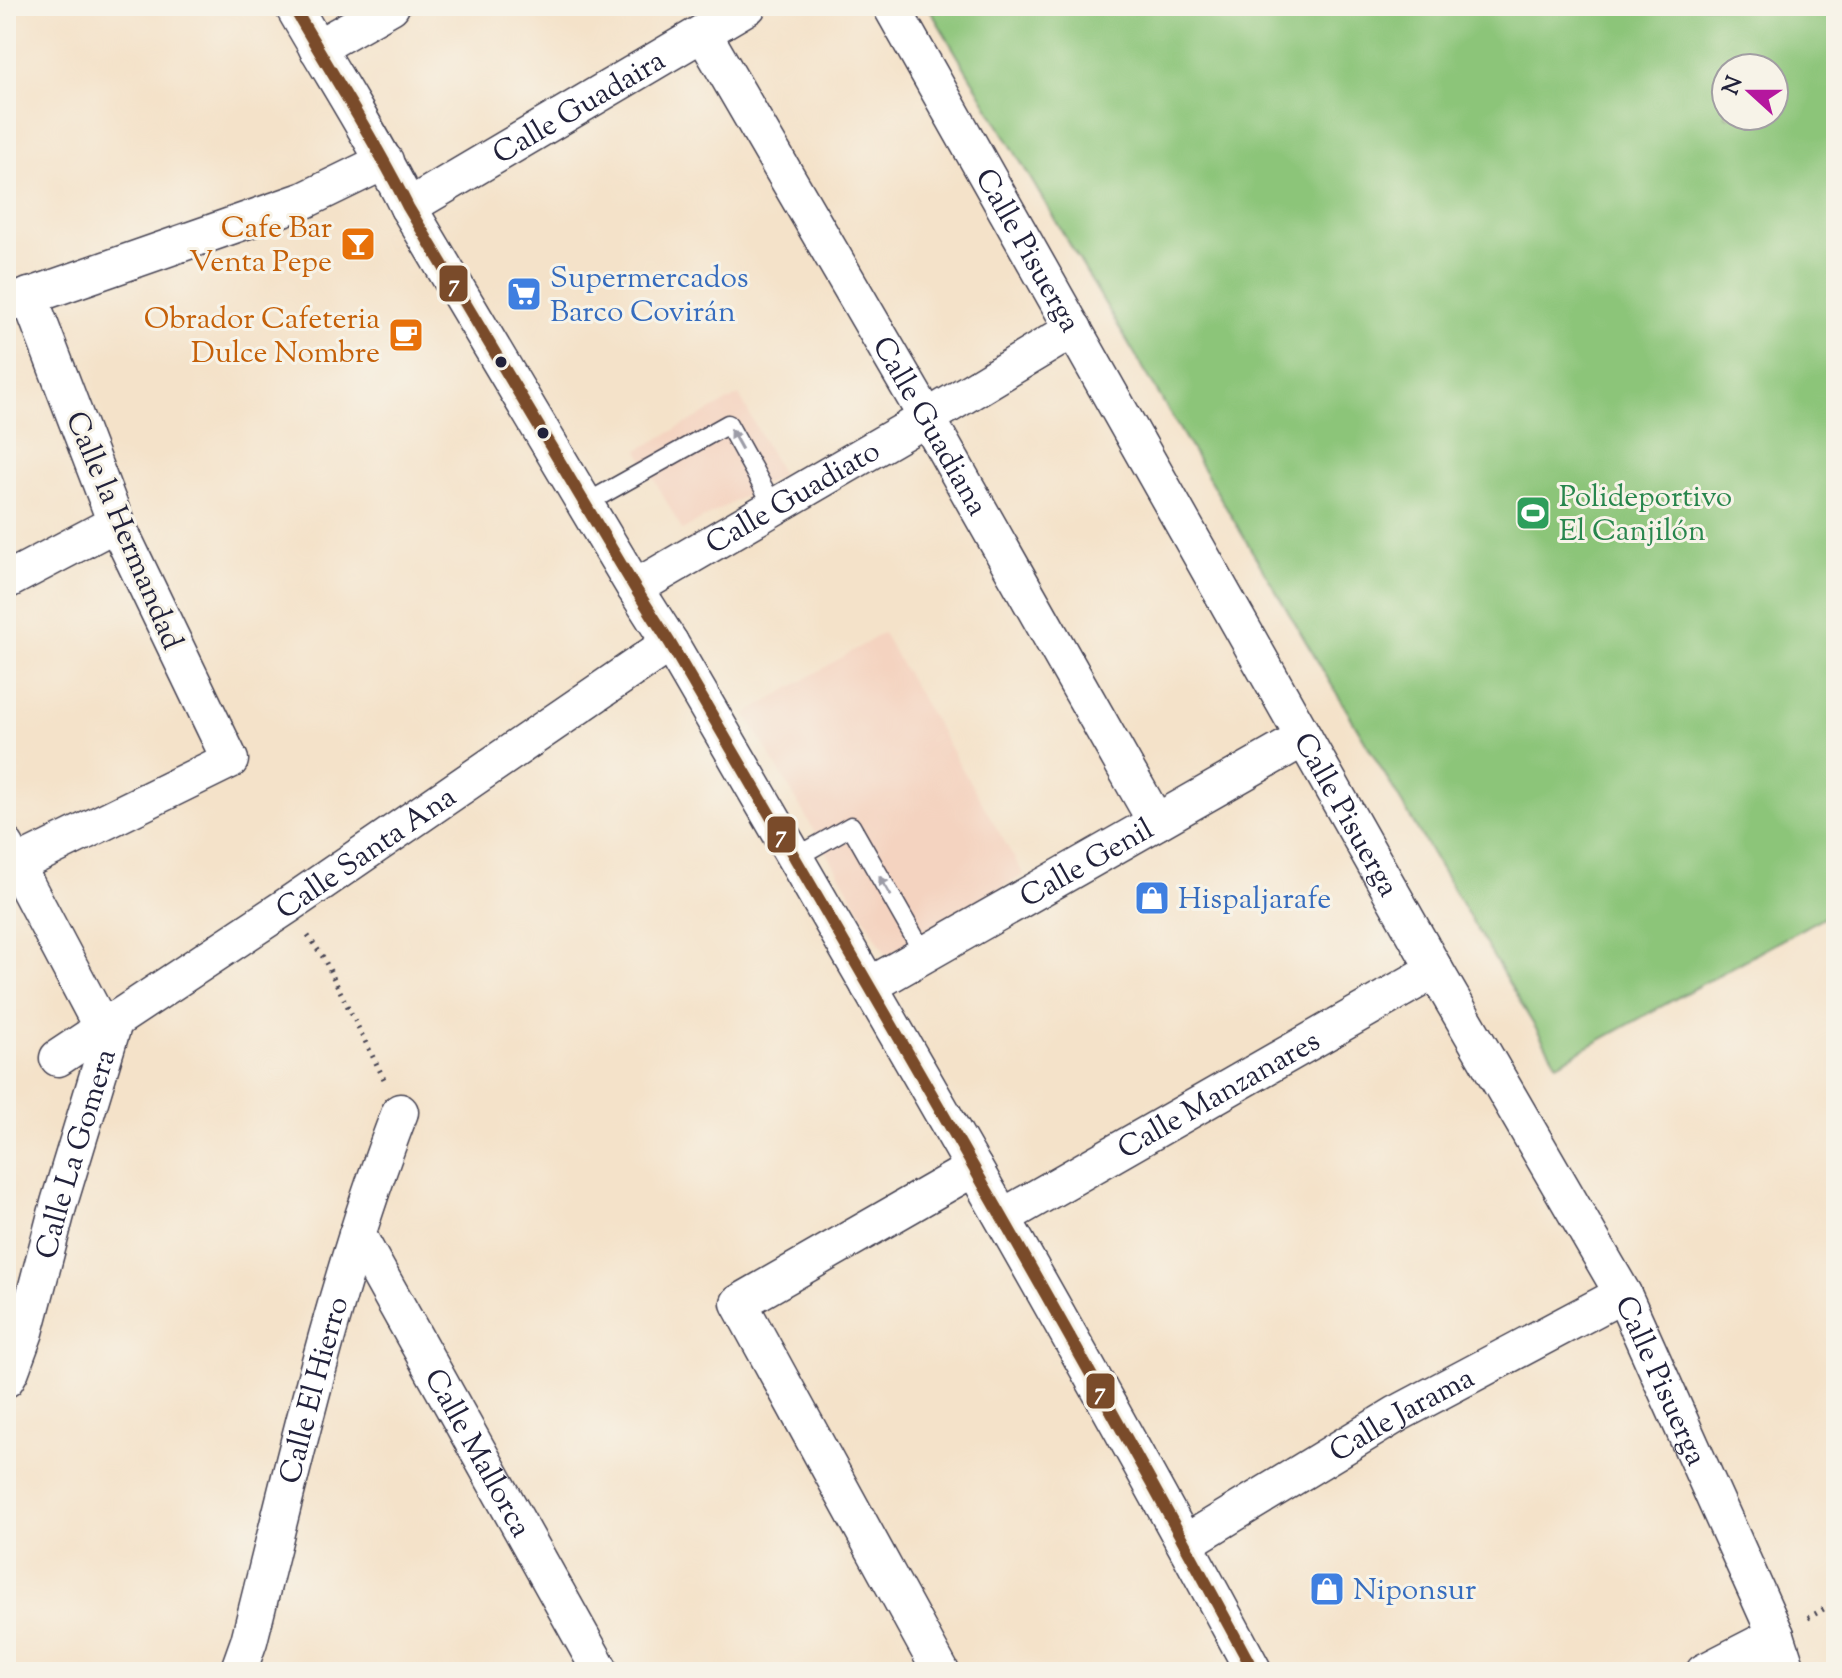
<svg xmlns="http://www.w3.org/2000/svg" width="1842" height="1678" viewBox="0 0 1842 1678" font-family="'Sorts Mill Goudy',serif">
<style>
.built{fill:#f4d3c0}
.green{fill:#8cc579;stroke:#57745a;stroke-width:2;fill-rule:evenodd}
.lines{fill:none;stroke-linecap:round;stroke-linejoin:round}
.lane-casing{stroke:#423f50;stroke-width:21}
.street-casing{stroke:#423f50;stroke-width:39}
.path{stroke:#423f50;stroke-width:5;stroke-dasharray:2 6;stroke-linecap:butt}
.lane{stroke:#fff;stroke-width:18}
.street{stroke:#fff;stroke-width:36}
.bus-1-casing{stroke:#f7f3e8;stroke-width:18}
.bus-1{stroke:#7a4b2a;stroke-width:12}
.oneway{fill:#9c9ca7}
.bus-dot{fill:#22223b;stroke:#f7f3e8;stroke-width:3}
.labels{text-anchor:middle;stroke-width:6;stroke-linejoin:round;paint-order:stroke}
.street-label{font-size:30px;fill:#22223b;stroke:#f7f3e8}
.food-label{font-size:30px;fill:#c56008;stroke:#f7f3e8;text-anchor:end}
.shop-label{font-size:30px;fill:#366cbe;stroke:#f7f3e8;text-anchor:start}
.leisure-label{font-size:30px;fill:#27864d;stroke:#f7f3e8;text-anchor:start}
.line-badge{stroke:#f7f3e8;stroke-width:3}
.badge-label{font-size:22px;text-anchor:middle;font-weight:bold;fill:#fff}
</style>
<rect width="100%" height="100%" fill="#f7f3e8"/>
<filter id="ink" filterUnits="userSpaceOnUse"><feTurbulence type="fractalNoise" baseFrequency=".0125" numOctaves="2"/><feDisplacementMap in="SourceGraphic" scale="16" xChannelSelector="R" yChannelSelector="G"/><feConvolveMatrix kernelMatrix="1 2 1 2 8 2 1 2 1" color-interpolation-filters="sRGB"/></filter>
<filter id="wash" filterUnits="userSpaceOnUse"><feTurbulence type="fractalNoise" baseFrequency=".006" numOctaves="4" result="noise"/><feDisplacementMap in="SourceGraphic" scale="32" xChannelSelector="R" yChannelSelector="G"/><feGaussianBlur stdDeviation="1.8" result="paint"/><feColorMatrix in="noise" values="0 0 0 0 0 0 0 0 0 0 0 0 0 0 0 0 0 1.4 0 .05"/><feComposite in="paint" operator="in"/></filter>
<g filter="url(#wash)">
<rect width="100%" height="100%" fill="#f4e2c9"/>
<path class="built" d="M739,395L782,475L682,530L638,450Z
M883,633L1024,875L887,956L746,714Z"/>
<path class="green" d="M928,6H1836V910L1557,1064ZM1726,68H1774V116H1726Z"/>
</g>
<g filter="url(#ink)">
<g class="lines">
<defs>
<path id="lane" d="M585,504L728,424L774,507
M795,858L851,826L924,954"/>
<g id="street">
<path d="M293,6C331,73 374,138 408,207L635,588L670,643C868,984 1068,1324 1254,1672"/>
<path id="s1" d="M891,6L1435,970L1623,1294L1776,1635L1788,1672"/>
<path id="s2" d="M703,33L927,418L1156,822"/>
<path d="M317,48L391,6"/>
<path id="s3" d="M408,207L748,6"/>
<path d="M8,304L305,200L385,161"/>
<path d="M6,581L116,523"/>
<path id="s4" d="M635,588L927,418L1074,329"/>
<path d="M6,846L102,1028"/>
<path d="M6,870L230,760L116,523L29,296"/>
<path id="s5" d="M869,986L1304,738"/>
<path id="s6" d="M58,1058L287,906L670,643"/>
<path id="s7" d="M1003,1217L1435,970"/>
<path id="s8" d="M357,1234L601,1672"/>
<path id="s9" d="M6,1379L11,1370L25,1332L59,1203L115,1019"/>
<path id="s10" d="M1185,1543L1397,1414L1623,1294"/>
<path id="s11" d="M238,1672L249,1641C294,1463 334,1283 400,1112"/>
<path d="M941,1672L739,1303L974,1168"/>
<path d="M1704,1672L1776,1635"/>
</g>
</defs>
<use href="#lane" class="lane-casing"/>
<use href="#street" class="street-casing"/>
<path class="path" d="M308,936L323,957L384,1079
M1808,1618L1836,1602"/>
<use href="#lane" class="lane"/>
<use href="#street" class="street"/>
<defs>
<path id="bus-1" d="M293,6C331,73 374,138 408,207L635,588L670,643C868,984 1068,1324 1254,1672"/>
</defs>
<use href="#bus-1" class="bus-1-casing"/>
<use href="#bus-1" class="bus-1"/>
</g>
<defs><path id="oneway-solid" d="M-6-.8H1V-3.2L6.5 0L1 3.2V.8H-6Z" transform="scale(2)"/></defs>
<g class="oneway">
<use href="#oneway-solid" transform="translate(736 439) rotate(-119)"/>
<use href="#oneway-solid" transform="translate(885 886) rotate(-120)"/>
</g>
</g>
<defs>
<symbol id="bar-square" viewBox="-11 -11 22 22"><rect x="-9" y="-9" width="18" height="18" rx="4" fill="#e8710a" stroke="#f7f3e8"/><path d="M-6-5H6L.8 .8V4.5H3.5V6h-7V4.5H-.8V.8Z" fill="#fff"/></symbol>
<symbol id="supermarket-square" viewBox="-11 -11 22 22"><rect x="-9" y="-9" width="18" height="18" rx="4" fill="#3f7fe0" stroke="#f7f3e8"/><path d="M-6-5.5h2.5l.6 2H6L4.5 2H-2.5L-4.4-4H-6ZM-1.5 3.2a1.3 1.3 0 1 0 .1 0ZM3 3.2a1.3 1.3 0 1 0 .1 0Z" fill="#fff"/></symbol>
<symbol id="cafe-square" viewBox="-11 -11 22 22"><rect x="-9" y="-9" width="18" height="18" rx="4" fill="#e8710a" stroke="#f7f3e8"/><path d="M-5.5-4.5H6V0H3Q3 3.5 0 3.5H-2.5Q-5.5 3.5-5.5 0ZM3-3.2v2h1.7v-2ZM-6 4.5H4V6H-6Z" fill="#fff"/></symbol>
<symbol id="stadium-square" viewBox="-11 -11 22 22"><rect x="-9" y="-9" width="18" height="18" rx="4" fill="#2e9e5b" stroke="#f7f3e8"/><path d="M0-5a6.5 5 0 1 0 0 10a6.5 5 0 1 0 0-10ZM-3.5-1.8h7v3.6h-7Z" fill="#fff"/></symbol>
<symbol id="shop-square" viewBox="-11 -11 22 22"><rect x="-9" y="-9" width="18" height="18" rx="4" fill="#3f7fe0" stroke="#f7f3e8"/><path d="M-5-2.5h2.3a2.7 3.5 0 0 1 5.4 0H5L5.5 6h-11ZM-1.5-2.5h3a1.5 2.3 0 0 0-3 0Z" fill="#fff"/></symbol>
</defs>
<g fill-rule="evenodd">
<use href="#bar-square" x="338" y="224" width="40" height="40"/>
<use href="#supermarket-square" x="504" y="274" width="40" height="40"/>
<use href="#cafe-square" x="386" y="315" width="40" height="40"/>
<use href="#stadium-square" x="1513" y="493" width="40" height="40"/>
<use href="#shop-square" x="1132" y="878" width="40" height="40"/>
<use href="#shop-square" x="1307" y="1569" width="40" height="40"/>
</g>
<g class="bus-dot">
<circle cx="501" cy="362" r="7"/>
<circle cx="543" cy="433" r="7"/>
</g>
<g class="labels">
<g class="street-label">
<text dy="10" stroke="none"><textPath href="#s3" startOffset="198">Calle Guadaira</textPath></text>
<text dy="10" stroke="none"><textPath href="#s1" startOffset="280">Calle Pisuerga</textPath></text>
<text dy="10" stroke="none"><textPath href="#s2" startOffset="454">Calle Guadiana</textPath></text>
<text dy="10" stroke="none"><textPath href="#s4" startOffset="182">Calle Guadiato</textPath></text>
<text transform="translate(125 530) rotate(67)" y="10">Calle la Hermandad</text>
<text dy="10" stroke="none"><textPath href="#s1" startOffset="928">Calle Pisuerga</textPath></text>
<text dy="10" stroke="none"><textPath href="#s6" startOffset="370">Calle Santa Ana</textPath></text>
<text dy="10" stroke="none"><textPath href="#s5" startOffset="250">Calle Genil</textPath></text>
<text dy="10" stroke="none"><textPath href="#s7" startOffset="248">Calle Manzanares</textPath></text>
<text dy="10" stroke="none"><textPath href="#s9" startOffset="236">Calle La Gomera</textPath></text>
<text dy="10" stroke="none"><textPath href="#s1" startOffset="1576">Calle Pisuerga</textPath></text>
<text dy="10" stroke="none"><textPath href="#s11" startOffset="292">Calle El Hierro</textPath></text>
<text dy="10" stroke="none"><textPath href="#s10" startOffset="252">Calle Jarama</textPath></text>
<text dy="10" stroke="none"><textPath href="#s8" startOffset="250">Calle Mallorca</textPath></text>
</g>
<g class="food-label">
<text x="332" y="237">Cafe Bar<tspan x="332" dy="34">Venta Pepe</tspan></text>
<text x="380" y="328">Obrador Cafeteria<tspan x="380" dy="34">Dulce Nombre</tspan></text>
</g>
<g class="shop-label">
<text x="550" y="287">Supermercados<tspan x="550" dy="34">Barco Covirán</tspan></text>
<text x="1178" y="908">Hispaljarafe</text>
<text x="1353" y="1599">Niponsur</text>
</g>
<g class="leisure-label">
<text x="1559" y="506">Polideportivo<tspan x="1559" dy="34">El Canjilón</tspan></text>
</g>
</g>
<g class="line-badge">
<rect x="438" y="264" width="31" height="39" rx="8" fill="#7a4b2a"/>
<rect x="766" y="815" width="31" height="39" rx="8" fill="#7a4b2a"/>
<rect x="1085" y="1372" width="31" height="38" rx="8" fill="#7a4b2a"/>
</g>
<g class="badge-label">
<text x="454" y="291">7</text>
<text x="781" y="842">7</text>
<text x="1100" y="1399">7</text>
</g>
<rect width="1842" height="1678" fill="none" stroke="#f7f3e8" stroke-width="32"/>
<g transform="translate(1750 92) rotate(291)"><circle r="38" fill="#f7f3e8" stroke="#a29fa3" stroke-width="2"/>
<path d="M0-6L14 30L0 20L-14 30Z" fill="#b5179e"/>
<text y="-12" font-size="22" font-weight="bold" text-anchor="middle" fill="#22223b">N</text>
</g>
</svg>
